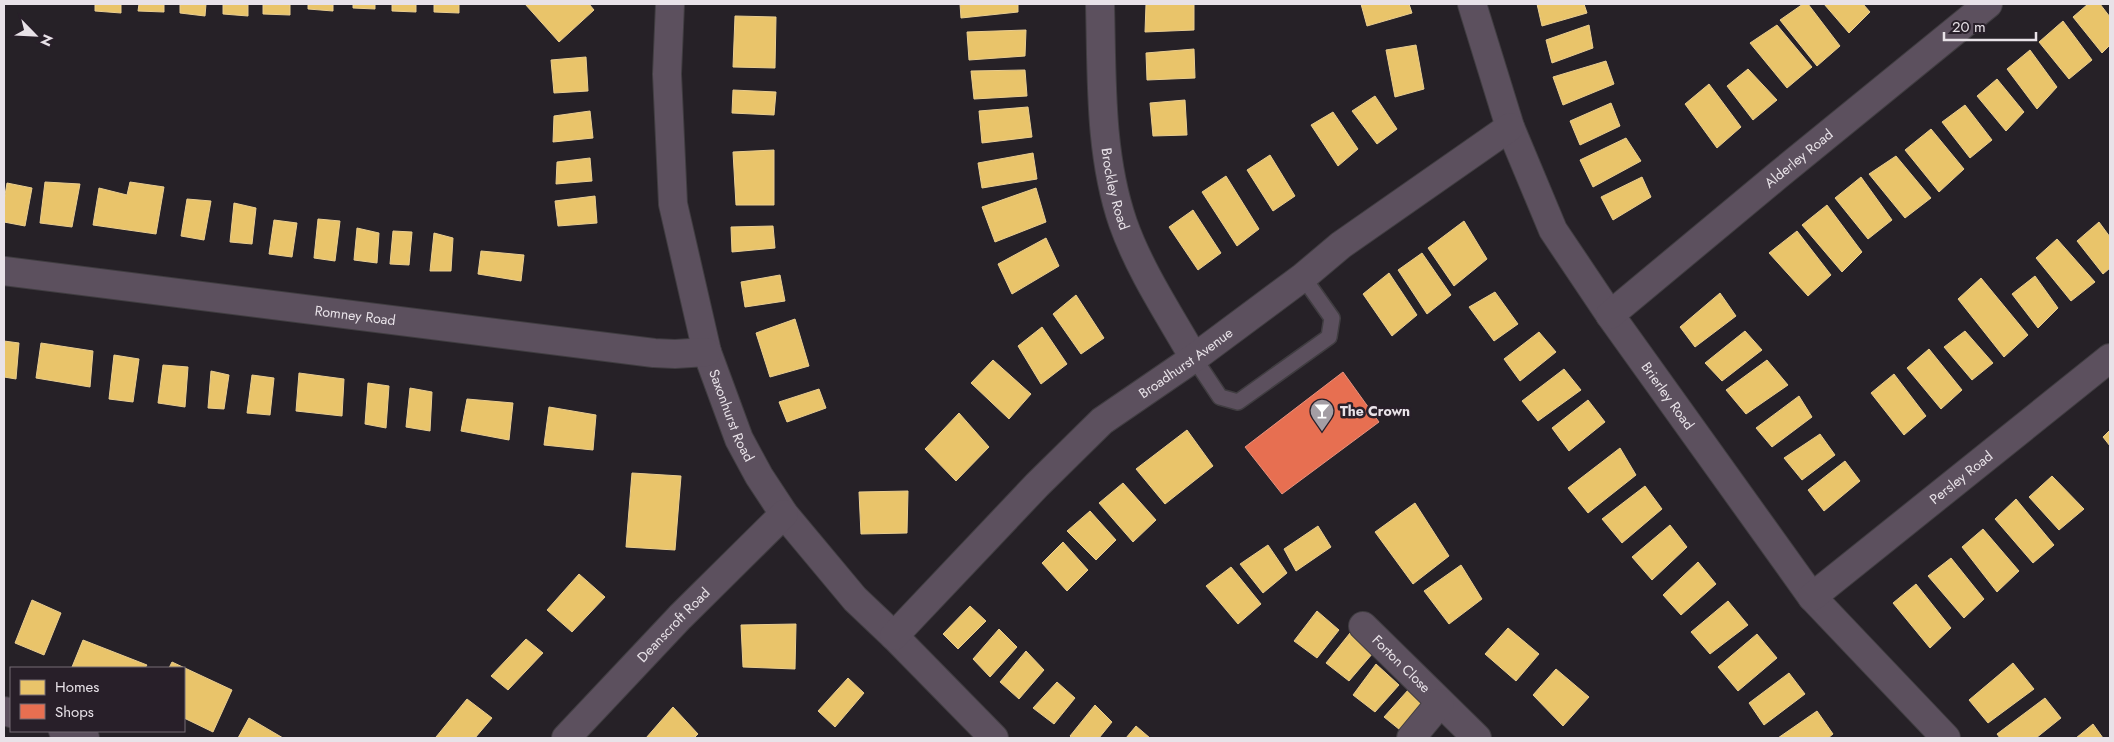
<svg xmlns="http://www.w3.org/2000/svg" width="2114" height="742" viewBox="0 0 2114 742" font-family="Jost,sans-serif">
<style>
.homes{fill:#e9c46a;stroke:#e9cd90}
.shops{fill:#e76f51;stroke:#e7927e}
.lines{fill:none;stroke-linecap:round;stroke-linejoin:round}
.service-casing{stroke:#403d41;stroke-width:18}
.minor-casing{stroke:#403d41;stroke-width:30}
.service{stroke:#5c505e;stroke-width:15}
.minor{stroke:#5c505e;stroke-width:28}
.labels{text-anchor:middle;stroke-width:5;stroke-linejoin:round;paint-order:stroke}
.street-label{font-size:14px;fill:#e8e2e8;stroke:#281f29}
.poi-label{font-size:14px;font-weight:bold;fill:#e8e2e8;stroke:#281f29;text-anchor:start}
</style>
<rect width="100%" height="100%" fill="#262127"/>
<path class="homes" d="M95,4H121V13L95,11Z
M139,4H164V12L138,11Z
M180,4H206L205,16L180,13Z
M223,4H248V16L223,14Z
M263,4H290V15L263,14Z
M308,4H333V11L308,9Z
M353,4H375V9L353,8Z
M392,4H416V12L392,11Z
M434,4H459V13L434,12Z
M525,4H589L594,10L559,42Z
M960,4H1018V12L961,18Z
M1146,4H1194V30L1145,32Z
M1361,4H1409L1412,13L1367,26Z
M1537,4H1584L1587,13L1542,26Z
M1803,4H1808L1840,46L1817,66L1780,20Z
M1824,4H1863L1870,12L1849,33Z
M2088,4H2100L2110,17V45L2102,53L2073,17Z
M735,16L776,17L775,68L733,67Z
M2063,21L2092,60L2069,79L2039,42Z
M1589,25L1593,48L1552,63L1546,40Z
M1777,25L1812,67L1787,88L1750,43Z
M1026,30L1025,56L969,60L967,32Z
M1416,45L1424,89L1395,97L1386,50Z
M1194,49L1195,78L1147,80L1146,53Z
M2030,50L2057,87L2037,109L2007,69Z
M586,57L588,91L554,93L551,60Z
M1606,61L1614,84L1563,105L1553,77Z
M1748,69L1777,100L1753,120L1727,86Z
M1025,70L1027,96L974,99L971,71Z
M1997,79L2024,112L2006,131L1977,96Z
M1709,84L1741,127L1717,148L1685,104Z
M733,90L776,92L774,115L732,113Z
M1375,96L1397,129L1377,144L1352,111Z
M1185,100L1187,135L1153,136L1150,103Z
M1611,103L1620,126L1580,145L1570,121Z
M1965,105L1992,140L1970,158L1942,122Z
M1028,107L1032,137L982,143L979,111Z
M590,111L593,138L553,142L554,116Z
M1333,112L1358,149L1338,166L1311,125Z
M1931,129L1964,169L1939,192L1905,150Z
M1626,138L1641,161L1593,187L1580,160Z
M774,150V205H736L733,152Z
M1033,153L1037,179L982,188L978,163Z
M1270,155L1295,196L1273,211L1247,170Z
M1896,156L1931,198L1905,218L1869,174Z
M590,158L592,181L556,184L557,162Z
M1226,176L1259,229L1237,246L1202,192Z
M1642,177L1651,197L1613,220L1601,197Z
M1861,177L1892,220L1868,239L1835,198Z
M45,182L80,184L72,227L40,223Z
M130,182L164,187L156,234L93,225L99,188L127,195Z
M7,183L32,188L25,226L4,222V201Z
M1036,188L1046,222L995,242L982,207Z
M595,196L597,223L558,226L555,201Z
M187,199L211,201L204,240L181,236Z
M234,203L256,208L252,244L230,242Z
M1827,205L1862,252L1842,272L1802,225Z
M1193,210L1221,253L1198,270L1169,227Z
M318,219L340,221L335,261L314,258Z
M274,220L297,223L292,257L269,254Z
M1464,221L1487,259L1454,286L1428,248Z
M2099,222L2110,237V268L2103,274L2077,241Z
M773,226L775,248L732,252L731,227Z
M357,228L379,233L377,263L354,260Z
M393,231L412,232L409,265L390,264Z
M1797,231L1831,275L1808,296L1769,253Z
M434,233L453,238L451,271H430Z
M1046,238L1059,266L1012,294L998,264Z
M2057,239L2095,282L2071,301L2036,258Z
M481,251L524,255L521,281L478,274Z
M1422,253L1451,295L1427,314L1398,270Z
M1389,273L1417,315L1392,336L1363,294Z
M780,275L785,301L745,307L741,282Z
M2035,276L2058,308L2038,328L2012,294Z
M1981,278L2028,335L2004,357L1958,299Z
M1495,292L1518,324L1494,341L1469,307Z
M1720,293L1736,316L1695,347L1680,327Z
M1076,295L1104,338L1081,354L1053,314Z
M795,319L809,366L770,377L756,333Z
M1042,327L1067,364L1041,384L1018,346Z
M1745,331L1762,350L1722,381L1705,363Z
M1965,331L1993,363L1972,380L1944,347Z
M1539,332L1556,352L1520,381L1504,359Z
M4,341L19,343L16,379L4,377Z
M41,343L93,351L90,387L36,378Z
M1929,349L1962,390L1941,409L1907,368Z
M114,355L139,359L133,402L109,399Z
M993,360L1031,394L1009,419L971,383Z
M1767,360L1788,385L1746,414L1726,390Z
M163,365L188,367L185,407L158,403Z
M1564,369L1581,390L1538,421L1522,401Z
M211,371L229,375L224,409L208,408Z
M299,373L344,379L342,416L296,411Z
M1894,374L1926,416L1904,435L1871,393Z
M252,375L274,378L270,415L247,413Z
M368,383L389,386L386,428L365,424Z
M410,388L432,392L430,431L406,427Z
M819,389L826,408L787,422L779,402Z
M1799,396L1812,417L1772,447L1756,428Z
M467,399L513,403L509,440L461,431Z
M1588,400L1605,422L1569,451L1552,428Z
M549,407L596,415L593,450L544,445Z
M959,413L989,447L956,481L925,449Z
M1187,430L1213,466L1165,504L1136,469Z
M2110,430V446L2103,437Z
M1820,434L1835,455L1802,480L1784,458Z
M1620,448L1636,475L1588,513L1568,488Z
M1845,461L1860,481L1824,511L1808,490Z
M632,473L681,476L675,550L626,547Z
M2052,476L2084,509L2059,530L2029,497Z
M1123,483L1156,520L1133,542L1099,503Z
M1645,486L1662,509L1622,543L1602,519Z
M908,491L907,533L861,534L859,492Z
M2016,499L2054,545L2033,563L1995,519Z
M1415,503L1449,556L1413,584L1375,532Z
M1090,511L1116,540L1096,560L1067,531Z
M1670,525L1687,547L1652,580L1632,557Z
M1318,526L1331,547L1296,571L1284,549Z
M1983,529L2019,571L1997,592L1962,547Z
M1063,542L1088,570L1067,591L1042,563Z
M1268,545L1287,573L1263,593L1240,564Z
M1951,558L1984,599L1964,618L1928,576Z
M1698,562L1716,584L1681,615L1663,595Z
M1461,565L1482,599L1449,624L1424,591Z
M1231,567L1261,604L1238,624L1206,586Z
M579,574L605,597L572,632L547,610Z
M1916,584L1951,628L1930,648L1893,603Z
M32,600L61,613L44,655L15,643Z
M1728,601L1748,625L1710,654L1691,632Z
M970,606L986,621L958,649L943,634Z
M1317,611L1339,630L1317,658L1294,641Z
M796,624L795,669L743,667L741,625Z
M1508,628L1539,654L1516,681L1485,654Z
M999,629L1017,647L990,677L973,659Z
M1350,633L1373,653L1349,681L1326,663Z
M1757,634L1777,658L1738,691L1718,667Z
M526,639L543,653L508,690L491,676Z
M83,640L147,665L145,668H75L72,667Z
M1026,651L1044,670L1019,699L1000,682Z
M172,662L232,690L213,732L184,718V668H169Z
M2013,663L2034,689L1988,723L1969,700Z
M1376,664L1399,685L1375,712L1353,695Z
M1556,669L1589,697L1563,726L1533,695Z
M1789,673L1805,694L1764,725L1749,703Z
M848,678L864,693L835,727L818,711Z
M1057,682L1075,698L1054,724L1033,708Z
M1409,689L1429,706L1405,734L1384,717Z
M2045,698L2061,718L2036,738H2000L1997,734Z
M467,699L492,718L475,738H438L436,737Z
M1095,705L1112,722L1099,738H1072L1070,736Z
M673,707L698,734L694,738H646Z
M1817,711L1833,734L1828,738H1778Z
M249,718L283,738H238Z
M2093,724L2103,738H2076Z
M1136,726L1150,738H1126Z"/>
<path class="shops" d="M1343,372L1379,422L1282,494L1245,447Z"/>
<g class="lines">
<defs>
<path id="service" d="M1194,358L1220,397L1238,402L1329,337L1332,318L1303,277"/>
<g id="minor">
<path id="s1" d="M670,4L667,74L673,204L707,352L739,439L759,476L784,514L855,599L894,636L994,738"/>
<path id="s2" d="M1100,4C1102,77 1099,153 1123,223C1140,271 1169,314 1194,358"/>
<path id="s3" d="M1472,4L1510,127L1553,230L1610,315L1812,597L1946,738"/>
<path id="s4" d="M4,271L654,353L675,354L707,352"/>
<path id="s5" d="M1610,315L1777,176L1988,4"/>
<path id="s6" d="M1812,597L2110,358"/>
<path id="s7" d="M1363,626L1477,738"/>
<path id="s8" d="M894,636L1037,485L1102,421L1194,358L1303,277L1341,245L1510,127"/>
<path d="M4,711L11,713"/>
<path d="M63,731L85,738"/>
<path id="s9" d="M566,738L680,617L784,514"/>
<path d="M1411,738L1440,703"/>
</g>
</defs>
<use href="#service" class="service-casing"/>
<use href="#minor" class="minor-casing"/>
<use href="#service" class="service"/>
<use href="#minor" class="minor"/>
</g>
<defs>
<symbol id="bar-pin" viewBox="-11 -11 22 30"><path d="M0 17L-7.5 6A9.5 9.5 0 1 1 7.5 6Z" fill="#a49ea4" stroke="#281f29"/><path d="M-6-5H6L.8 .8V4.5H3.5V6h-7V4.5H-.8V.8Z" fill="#fff"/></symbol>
</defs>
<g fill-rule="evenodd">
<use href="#bar-pin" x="1308" y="397" width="28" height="38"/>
</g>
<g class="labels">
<g class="street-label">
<text dy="5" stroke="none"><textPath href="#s5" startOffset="245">Alderley Road</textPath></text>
<text dy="5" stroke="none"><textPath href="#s2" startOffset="186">Brockley Road</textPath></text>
<text dy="5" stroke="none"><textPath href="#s4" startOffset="354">Romney Road</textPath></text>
<text dy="5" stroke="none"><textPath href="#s8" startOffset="401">Broadhurst Avenue</textPath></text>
<text dy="5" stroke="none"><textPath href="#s3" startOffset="442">Brierley Road</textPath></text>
<text dy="5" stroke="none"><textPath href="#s1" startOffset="420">Saxonhurst Road</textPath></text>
<text dy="5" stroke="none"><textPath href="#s6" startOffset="191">Persley Road</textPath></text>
<text dy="5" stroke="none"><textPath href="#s9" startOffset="156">Deanscroft Road</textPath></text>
<text dy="5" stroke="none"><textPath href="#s7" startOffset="54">Forton Close</textPath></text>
</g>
<g class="poi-label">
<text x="1340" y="416">The Crown</text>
</g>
</g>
<rect width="2114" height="742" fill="none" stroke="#e8e2e8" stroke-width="10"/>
<rect x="10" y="667" width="175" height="65" fill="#281f29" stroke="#756d75"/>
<rect x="20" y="680" width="25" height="15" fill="#e9c46a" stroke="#756d75"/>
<text x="55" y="692" font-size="15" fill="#e8e2e8">Homes</text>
<rect x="20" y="704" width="25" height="15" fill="#e76f51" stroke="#756d75"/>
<text x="55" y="717" font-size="15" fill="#e8e2e8">Shops</text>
<g transform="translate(35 35) rotate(114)" stroke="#281f29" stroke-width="4" paint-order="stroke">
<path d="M0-4L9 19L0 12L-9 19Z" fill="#e8e2e8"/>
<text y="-8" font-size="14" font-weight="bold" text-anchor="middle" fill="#e8e2e8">N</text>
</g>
<path d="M1944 32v8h92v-8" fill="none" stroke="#e8e2e8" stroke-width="2.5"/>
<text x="1952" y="32" font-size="15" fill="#e8e2e8" stroke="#281f29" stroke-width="4" paint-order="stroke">20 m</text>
</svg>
